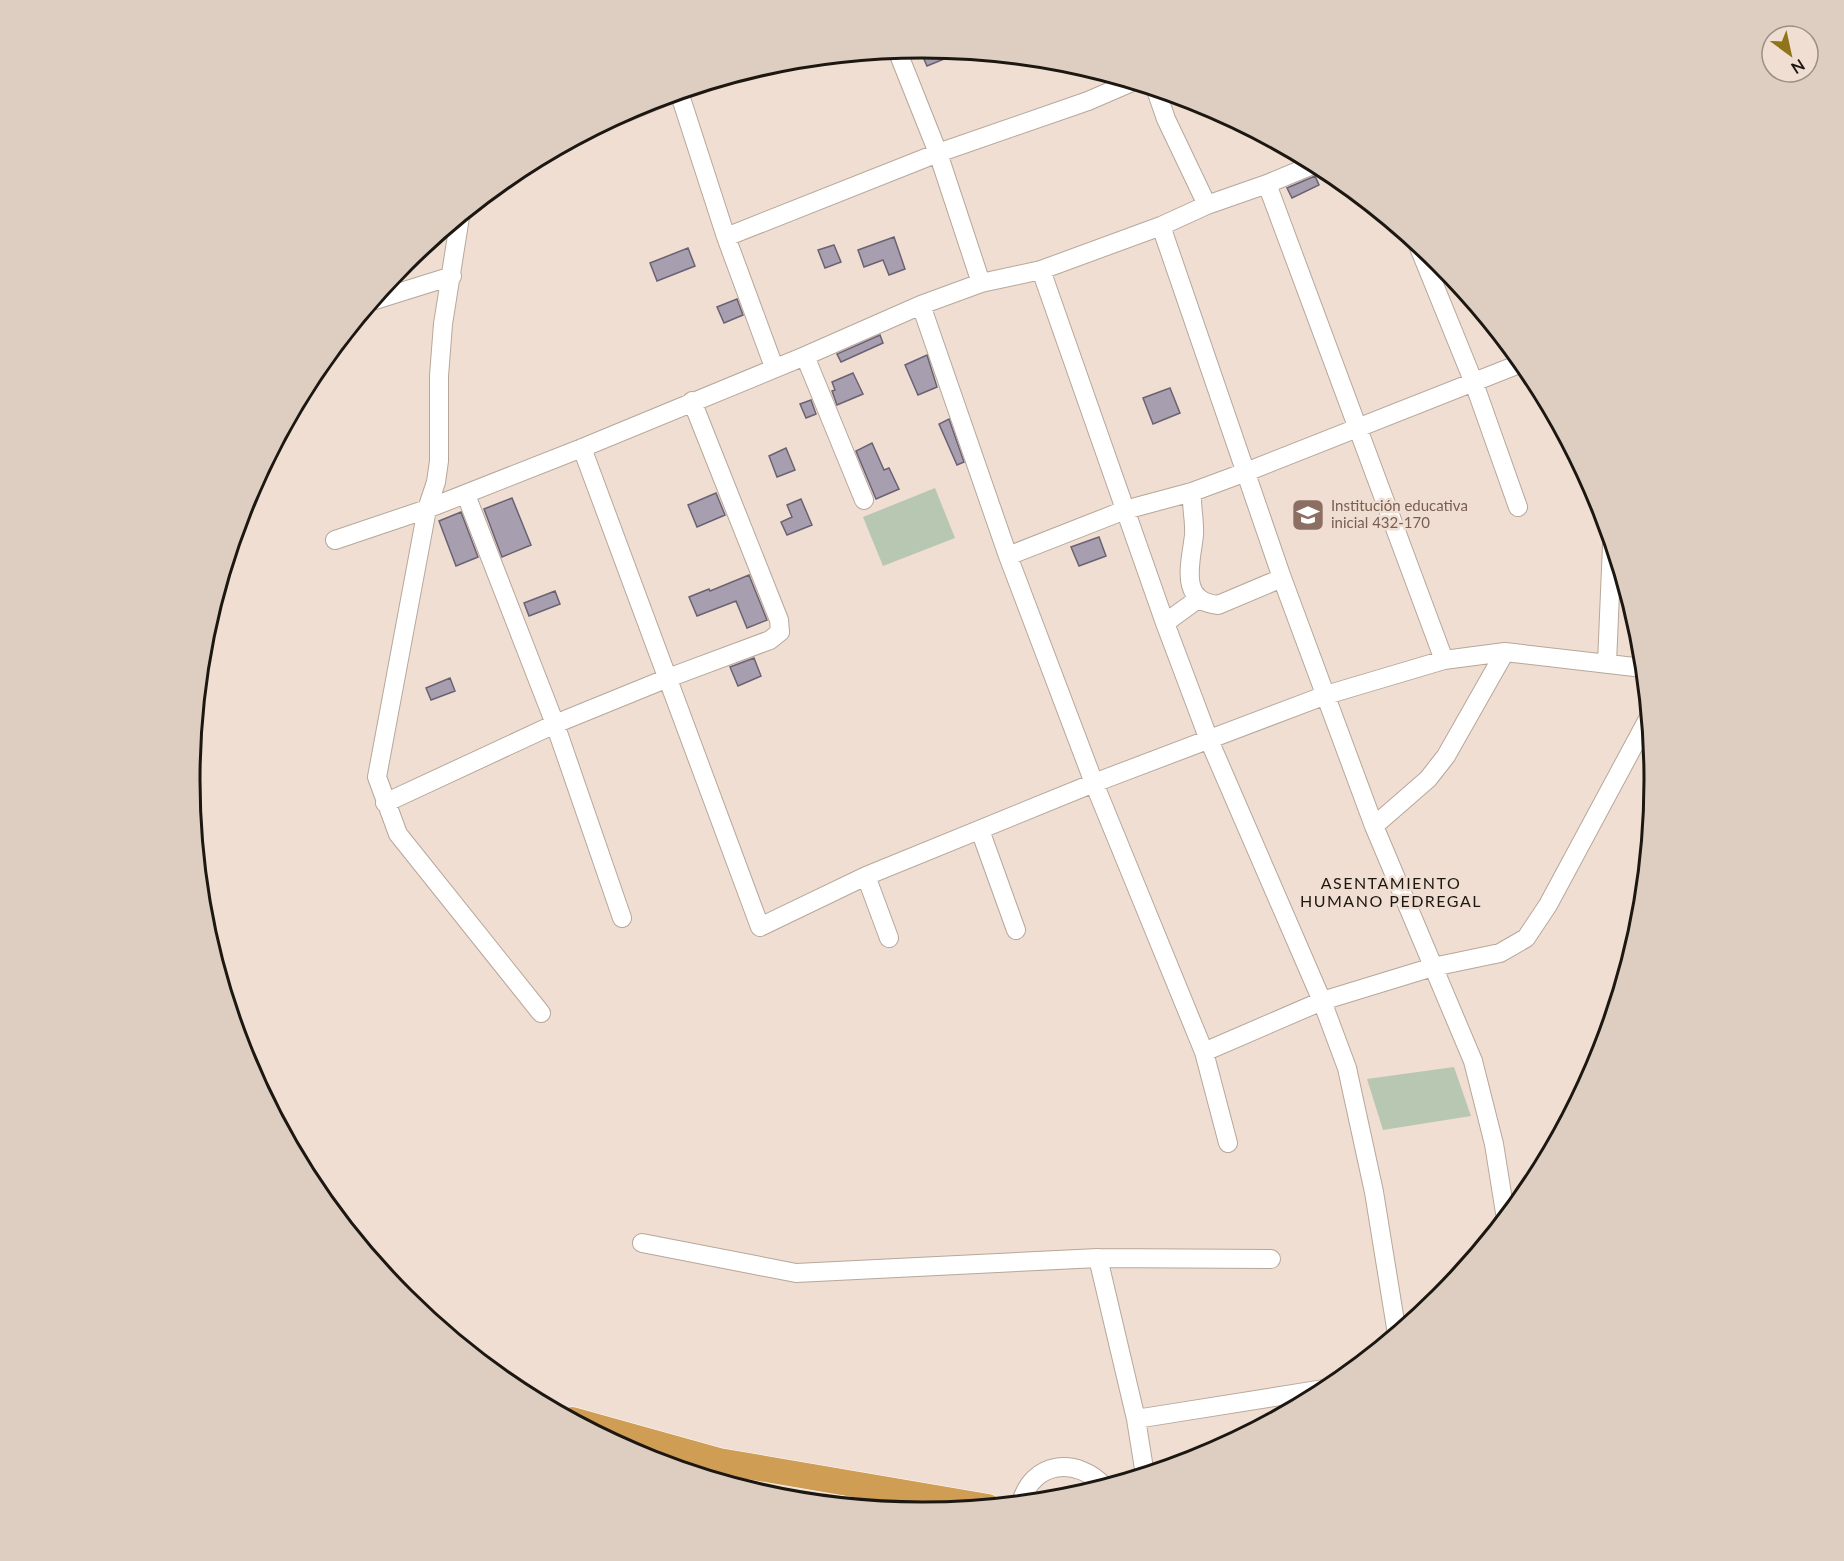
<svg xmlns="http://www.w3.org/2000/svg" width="1844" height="1561" viewBox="0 0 1844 1561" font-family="Lato,sans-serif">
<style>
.green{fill:#b8c7b1}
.building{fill:#a79fb0;stroke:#6a6272;stroke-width:1.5}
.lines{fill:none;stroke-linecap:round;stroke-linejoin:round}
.minor-casing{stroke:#b7a79a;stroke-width:20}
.highway-casing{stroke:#fff;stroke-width:27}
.minor{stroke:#fff;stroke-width:18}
.highway{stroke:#cf9d54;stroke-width:26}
.labels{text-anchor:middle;stroke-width:5;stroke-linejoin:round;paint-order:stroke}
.education-label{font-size:15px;fill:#785e54;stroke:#efded1;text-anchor:start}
.neighbourhood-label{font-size:16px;letter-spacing:1.5px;fill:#1d1712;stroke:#efded1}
.rim{fill:none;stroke:#1d1712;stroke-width:3}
</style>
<rect width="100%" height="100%" fill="#efded1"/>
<path class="green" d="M935,488L955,538L883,566L863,517Z
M1454,1067L1471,1116L1383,1130L1367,1079Z"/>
<path class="building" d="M919,48H922L961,52L927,66Z
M1315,176L1319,185L1292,198L1287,188Z
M894,237L905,269L889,275L883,260L864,267L858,250Z
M834,245L841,262L825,268L818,250Z
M688,248L695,266L657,281L650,263Z
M737,299L743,315L724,323L717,307Z
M880,335L883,343L841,362L837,354Z
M927,355L937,387L918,395L905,365Z
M853,373L863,394L837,405L832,391L835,390L832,382Z
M1170,388L1180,413L1153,424L1143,398Z
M811,400L816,414L806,418L800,404Z
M949,419L964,462L957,465L939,424Z
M872,443L884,470L889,468L899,489L876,499L856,451Z
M786,448L795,470L777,477L769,456Z
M716,493L725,515L697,527L688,505Z
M512,498L531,545L502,557L484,509Z
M801,499L812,525L787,535L781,522L792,517L787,505Z
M461,512L478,557L456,566L439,521Z
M1099,537L1106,556L1079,566L1071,547Z
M749,575L767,620L747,628L736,601L697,616L689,597L709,589L710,591Z
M555,591L560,604L529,616L524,603Z
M754,658L761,676L738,686L730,667Z
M450,678L455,691L431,700L426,688Z"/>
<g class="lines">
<defs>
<path id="minor" d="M897,50L938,153L981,283
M1156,90L1166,119L1207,205
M679,92L726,237L774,367
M627,112L661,98
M1267,184L1444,660
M460,217L443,324L439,376V461L436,482L427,509L377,777L398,834L541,1013
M1161,226L1282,578L1374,826L1473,1061L1494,1144L1506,1219
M726,237L938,153L1088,101L1132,82
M1418,245L1474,383L1518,507
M1041,270L1165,623L1209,740L1322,1001L1347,1068L1374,1192L1397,1334
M372,301L452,276
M921,305L1008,556L1094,783L1204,1052L1228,1143
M805,356L864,500
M582,448L760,927L866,876L1094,783L1326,695L1444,660L1505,652L1643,668
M1192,492C1191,507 1195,521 1194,535C1191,563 1178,601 1218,605L1282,578
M466,495L555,724L622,918
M335,540L427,509L582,448L805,356L921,305L981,283L1041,270L1161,226L1207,205L1267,184L1315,164
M1008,556L1125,510L1192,492L1246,472L1522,363
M1165,623L1198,599
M1607,663L1612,545
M385,803L555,724L668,678L770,640L780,632L779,620L692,401
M1374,826L1428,779L1446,756L1505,652
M980,830L1016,930
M866,876L889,938
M1204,1052L1322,1001L1433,967L1500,953L1526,938L1548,905L1648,719
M642,1243L796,1273L1098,1258
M1136,1419L1330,1388
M1145,1475L1136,1419L1098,1258L1271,1259
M717,1480L719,1461
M1021,1503C1032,1461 1077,1456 1105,1487"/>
<path id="highway" d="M572,1420L719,1461L988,1507"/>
</defs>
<use href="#minor" class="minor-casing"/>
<use href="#highway" class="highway-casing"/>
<use href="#minor" class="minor"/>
<use href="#highway" class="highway"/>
</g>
<defs>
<symbol id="school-square" viewBox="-11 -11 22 22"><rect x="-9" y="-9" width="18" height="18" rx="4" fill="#8d6e63" stroke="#efded1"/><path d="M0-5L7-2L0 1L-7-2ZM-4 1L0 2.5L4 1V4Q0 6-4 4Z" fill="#fff"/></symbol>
</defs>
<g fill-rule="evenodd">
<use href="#school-square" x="1289" y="496" width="38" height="38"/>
</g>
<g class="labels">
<g class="education-label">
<text x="1331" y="511">Institución educativa<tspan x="1331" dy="17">inicial 432-170</tspan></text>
</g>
<g class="neighbourhood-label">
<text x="1391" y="889">ASENTAMIENTO<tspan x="1391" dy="18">HUMANO PEDREGAL</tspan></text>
</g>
</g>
<path d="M0 0H1844V1561H0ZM200 780a722 722 0 1 1 1444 0a722 722 0 1 1-1444 0Z" fill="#decec2" fill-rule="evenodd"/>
<path class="rim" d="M200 780a722 722 0 1 1 1444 0a722 722 0 1 1-1444 0Z"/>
<g transform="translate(1790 54) rotate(147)"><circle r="28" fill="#efded1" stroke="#9b8e85" stroke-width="1.5"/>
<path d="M0-4.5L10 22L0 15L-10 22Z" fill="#8f7419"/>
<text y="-9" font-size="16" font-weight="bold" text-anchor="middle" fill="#1d1712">N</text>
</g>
</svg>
